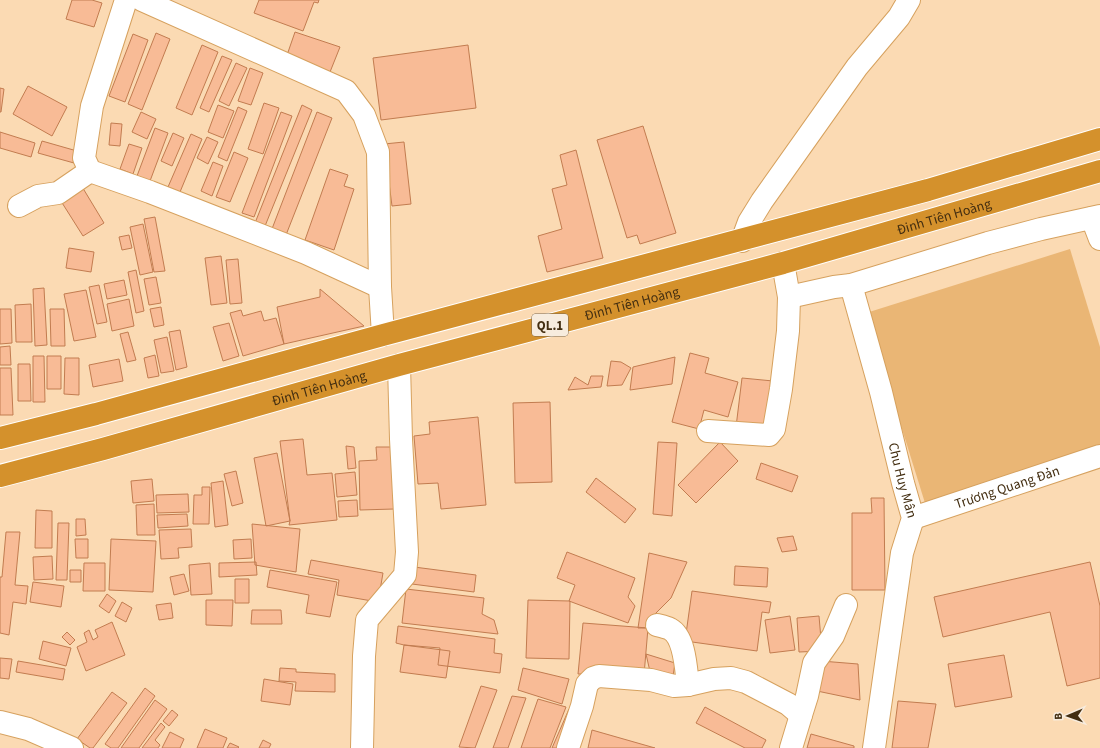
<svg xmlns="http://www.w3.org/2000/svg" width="1100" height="748" viewBox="0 0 1100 748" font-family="'Source Sans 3',sans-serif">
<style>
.green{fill:#eab675}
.building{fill:#f8bb96;stroke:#c27c50}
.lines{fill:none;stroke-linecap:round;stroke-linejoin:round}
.minor-casing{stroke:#d6a15e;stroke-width:24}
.highway-casing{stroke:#fff;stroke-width:24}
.minor{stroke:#fff;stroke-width:22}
.highway{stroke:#d4912c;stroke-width:22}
.labels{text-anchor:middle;stroke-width:3;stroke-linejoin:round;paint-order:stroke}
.shield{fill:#f7ecde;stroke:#79674e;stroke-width:1}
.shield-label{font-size:13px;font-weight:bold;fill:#432e11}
.street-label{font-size:14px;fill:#432e11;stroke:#f7ecde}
</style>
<rect width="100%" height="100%" fill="#fbdab3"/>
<path class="green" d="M1070,249L1100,347V449L925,503L866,313Z"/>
<path class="building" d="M72,0H92L102,3L94,27L66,19Z
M259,0H319L318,3L314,2L303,31L254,13Z
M295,32L340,47L330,72L286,58Z
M156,33L170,39L142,110L128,104Z
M133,34L148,40L125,102L109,96Z
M202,45L218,52L192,115L176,108Z
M468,45L476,108L381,120L373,58Z
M222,56L232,60L209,112L200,108Z
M236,63L247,68L229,106L219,101Z
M250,68L263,73L251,105L238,101Z
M28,86L67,107L52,136L13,114Z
M0,88L4,89L1,112H0Z
M264,103L279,108L263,154L248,149Z
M218,105L234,111L223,138L208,132Z
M302,105L312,110L263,231L253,228Z
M238,107L247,111L227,161L218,157Z
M141,112L156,119L147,139L132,132Z
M281,112L292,116L254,217L242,213Z
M317,112L332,118L284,240L270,234Z
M111,123L122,124L120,146L109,145Z
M643,126L676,233L640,244L637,235L627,238L597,140Z
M155,128L168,133L150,181L137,176Z
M0,132L35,143L31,157L0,148Z
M173,133L184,138L172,166L161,161Z
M191,134L202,139L180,192L168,187Z
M207,137L218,142L208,164L197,158Z
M42,141L77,151L74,163L38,153Z
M404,142L411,204L392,206L384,144Z
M129,144L142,148L133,174L120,169Z
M576,150L603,258L547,272L538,236L562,229L552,189L567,185L560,155Z
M234,152L248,158L230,202L216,197Z
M213,162L223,166L212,196L201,191Z
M330,169L348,175L344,186L354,189L334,250L305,240Z
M81,185L104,223L83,236L59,198Z
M155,217L165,271L154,272L144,219Z
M143,224L153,272L140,275L130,227Z
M129,235L132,248L122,250L119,237Z
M69,248L94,252L91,272L66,268Z
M221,256L227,303L211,305L205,258Z
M238,259L242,303L230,304L226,260Z
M136,270L144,311L136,313L128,272Z
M156,277L161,303L149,305L144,279Z
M124,280L127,295L107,299L104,284Z
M99,285L107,322L97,324L89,287Z
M44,288L47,345L35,346L33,289Z
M320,289L364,326L284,344L277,307L320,297Z
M86,290L96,337L74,341L64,294Z
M129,299L134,326L112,331L107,304Z
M31,304L32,342H16L15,305Z
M161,307L164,325L154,327L150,309Z
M0,309H11L12,343L0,344Z
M50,309H64L65,346H51Z
M241,310L243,316L261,311L264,321L276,318L284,344L243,356L230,313Z
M229,323L239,356L223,361L213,327Z
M180,330L187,367L176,370L169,332Z
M128,332L136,360L127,362L120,334Z
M167,337L174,371L161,373L154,340Z
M10,346L11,365H0V347Z
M690,353L709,358L705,373L738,382L728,417L704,410L699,429L672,422Z
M155,355L159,376L148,378L144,358Z
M33,356H44L45,402H33Z
M47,356H61V389H47Z
M675,357L672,384L630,390L633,367Z
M65,358H79V395L64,394Z
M119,359L123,381L93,387L89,365Z
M611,361L621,362L631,368L622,385L607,386Z
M18,364H30L31,401H18Z
M0,368H11L13,415H0Z
M591,376H603L601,387L568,390L575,377L588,385Z
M742,378L773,381L764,429L736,427Z
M550,402L552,482L515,483L513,403Z
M478,417L486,505L441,509L438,483L418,484L414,436L430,434L429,422Z
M303,439L307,475L332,473L337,520L289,525L290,521L280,441Z
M658,442L677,443L672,516L653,514Z
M720,442L738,461L696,503L678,485Z
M346,446L354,447L356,468L348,469Z
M376,447H392L394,509L360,510L359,461L377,460Z
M277,453L290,521L266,526L254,458Z
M761,463L798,476L792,492L756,479Z
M236,471L243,503L232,506L224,474Z
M355,472L357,495L337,497L335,474Z
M596,478L636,509L625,523L586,492Z
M152,479L154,501L133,503L131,481Z
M223,481L228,525L215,527L211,483Z
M202,487H210L209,524H193L194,495H202Z
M188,494L189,512L157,513L156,495Z
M871,498H884L885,590H852V513H872Z
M357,500L358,516L339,517L338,501Z
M154,504L155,535H137L136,505Z
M36,510L52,511V548H35Z
M187,514L188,526L158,528L157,515Z
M76,519H85L86,535L76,536Z
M58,523H69L67,580H56Z
M252,524L300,529L296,572L255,565Z
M191,529L192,547L178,548L179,558L161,559L159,530Z
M6,532H20L15,585L28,586L26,604L13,602L9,635L0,633V577H2Z
M793,536L797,550L782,552L777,538Z
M75,539H88V558H76Z
M111,539L156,541L153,592L109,590Z
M251,539L252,558L234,559L233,540Z
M567,552L635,578L628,597L635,606L628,623L569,601L575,585L557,578Z
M649,553L687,562L671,598L655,614L648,628H638Z
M52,556L53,579L34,580L33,557Z
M311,560L383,573L378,602L337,595L339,580L308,574Z
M256,562L257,575L219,577V563Z
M1090,562L1100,606V678L1067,686L1050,612L943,637L934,597Z
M84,563H105V591H83Z
M210,563L212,594L191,595L189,565Z
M735,566L768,568L767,587L734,585Z
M414,567L476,575L474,592L412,584Z
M70,570H81V582H70Z
M270,570L337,582L330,617L306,613L309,595L267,587Z
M184,574L189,591L174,595L170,577Z
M235,579H249V603H235Z
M33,582L64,586L61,607L30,602Z
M406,589L484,598L482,614L494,620L498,634L402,623Z
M692,591L771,602L769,613L762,612L757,651L685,641Z
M107,594L116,601L109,613L99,606Z
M206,600H233L232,626L206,625Z
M528,600L570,601L569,659L526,658Z
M122,602L132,608L126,622L115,616Z
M171,603L173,618L159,620L156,605Z
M252,610H281L282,624H251Z
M790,616L795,650L770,653L765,620Z
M819,616L822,651L799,652L797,618Z
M112,622L125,655L86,671L77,647L87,642L84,633L89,630L93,640L98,637L95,630Z
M583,623L648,628L644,675L578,674Z
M398,626L495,639L494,653L502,654L500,673L438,665L440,648L404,645L396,643Z
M67,632L75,640L70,645L62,637Z
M43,641L71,648L66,666L39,659Z
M404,645L450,651L446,678L400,672Z
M646,654L675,663L672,683L651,676Z
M1004,655L1012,697L955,707L948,664Z
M0,658L12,659L9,679L0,678Z
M18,661L65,669L63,680L16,672Z
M821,661L858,664L860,700L817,691Z
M280,668L296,669V672L335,674V692L295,691L296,682L279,681Z
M523,668L569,679L562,704L518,690Z
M264,679L293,684L290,705L261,701Z
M481,686L497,690L475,748L459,747Z
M145,688L155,696L118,748H111L105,744Z
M112,692L127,703L93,748H90L77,739Z
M512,696L526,698L508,748H493Z
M538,699L566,707L550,748H521Z
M155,700L167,709L139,748H121Z
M898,701L936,704L928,748H892Z
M705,707L766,740L762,748H745L696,723Z
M569,709L577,713L564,748H552Z
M172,710L178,715L169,726L163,721Z
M161,723L165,727L155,740L160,745L158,748H142Z
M205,729L227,738L223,748H197Z
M592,730L655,748H588Z
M170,732L184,739L180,748H162Z
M811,734L854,746V748H807Z
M263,740L271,744L269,748H259Z
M230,743L239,747L238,748H227Z"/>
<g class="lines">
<defs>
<g id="minor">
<path d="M126,0L92,106L84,158L90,171L150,192L306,253L380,287"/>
<path d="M142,0L346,91L364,115L378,152L380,287L383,335"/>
<path d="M19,206L38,196L58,193L90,171"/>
<path d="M1092,218L1100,239"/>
<path d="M742,241L749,222L762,201L857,67L899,17L909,0"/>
<path id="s1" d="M851,285L881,392L903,483L913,518L902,553L874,748"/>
<path d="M789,297L834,287L851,285L988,243L1041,229L1100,216"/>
<path d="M708,431L769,435L774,429L781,389L788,331L789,297L783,263"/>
<path id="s2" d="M913,518L1100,456"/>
<path d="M657,625C661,626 666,627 670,629C685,637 686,669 688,685"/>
<path d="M0,722L28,729L72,748"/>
<path d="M362,748L364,656L367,620L405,575L407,552L401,439L399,365"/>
<path d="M568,748L582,706L587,684L593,678L599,676L651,680L674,686L688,685L714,679L731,678L746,682L788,704L801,715"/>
<path d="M791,748L801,715L807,696L814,663L833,636L846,605"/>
</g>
<g id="highway">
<path d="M0,438L96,414L383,335L928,190L1100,139"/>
<path id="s3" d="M0,476L103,449L399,365L783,263L1100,171"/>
</g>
</defs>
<use href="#minor" class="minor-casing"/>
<use href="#highway" class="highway-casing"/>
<use href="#minor" class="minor"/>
<use href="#highway" class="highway"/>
</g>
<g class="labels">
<rect class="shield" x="532" y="314" width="36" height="22" rx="3"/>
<g class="shield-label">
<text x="550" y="330">QL.1</text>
</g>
<g class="street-label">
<text dy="5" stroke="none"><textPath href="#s3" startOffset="979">Đinh Tiên Hoàng</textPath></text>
<text dy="5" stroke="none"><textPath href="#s3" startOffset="655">Đinh Tiên Hoàng</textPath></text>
<text dy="5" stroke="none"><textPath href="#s3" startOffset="331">Đinh Tiên Hoàng</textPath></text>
<text dy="5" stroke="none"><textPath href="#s1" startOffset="202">Chu Huy Mân</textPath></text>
<text dy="5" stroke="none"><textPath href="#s2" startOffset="99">Trương Quang Đản</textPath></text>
</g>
</g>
<g transform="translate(1068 716) rotate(268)" stroke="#f7ecde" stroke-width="3" paint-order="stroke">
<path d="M0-3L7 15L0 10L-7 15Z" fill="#432e11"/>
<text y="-6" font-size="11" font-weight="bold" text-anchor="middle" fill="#432e11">B</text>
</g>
</svg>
